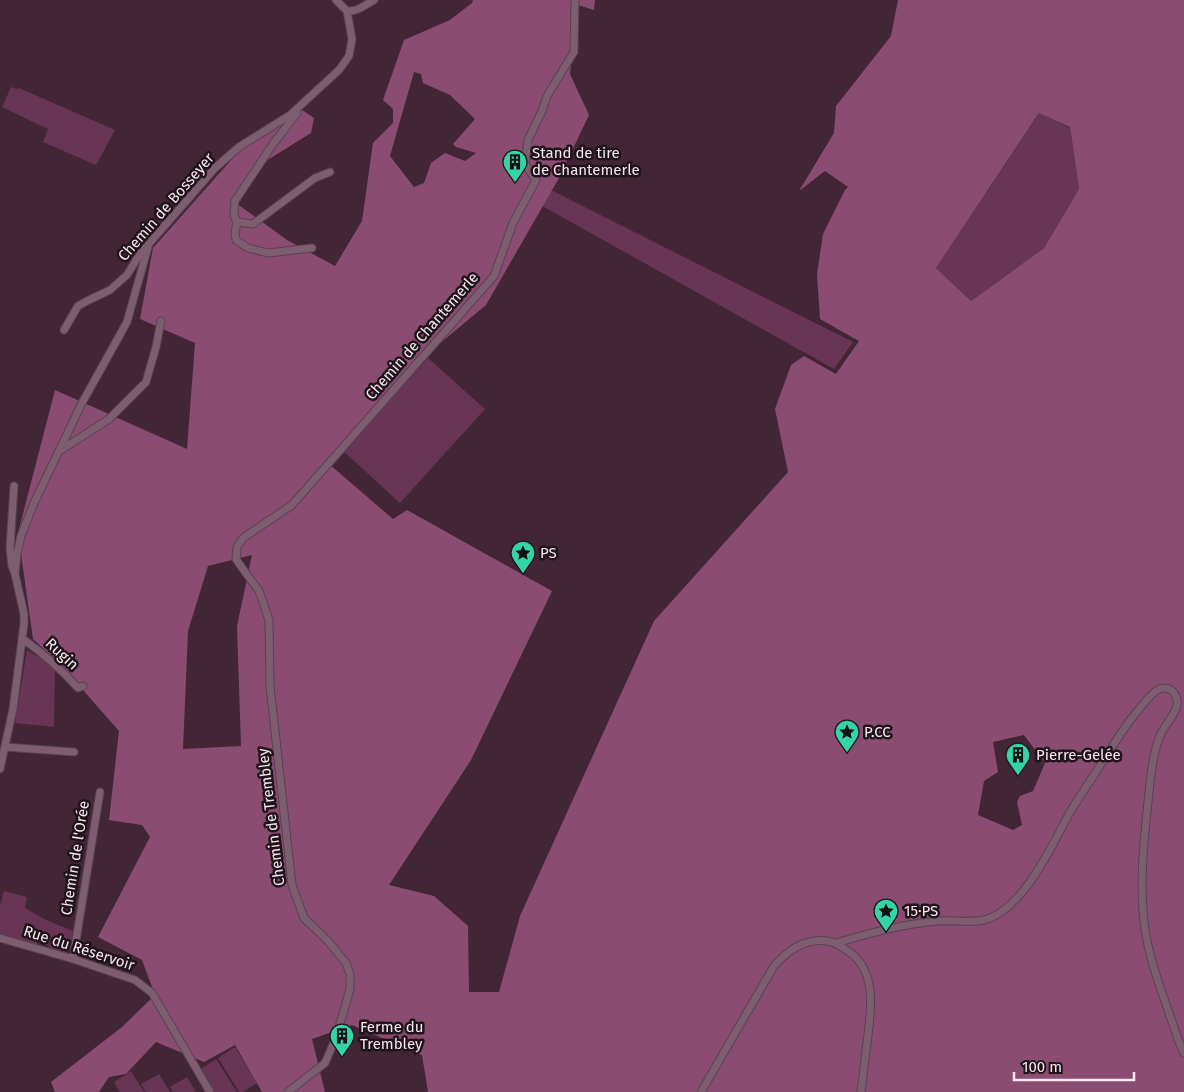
<svg xmlns="http://www.w3.org/2000/svg" width="1184" height="1092" viewBox="0 0 1184 1092" font-family="'Fira Sans',sans-serif">
<style>
.green{fill:#683554}
.forest{fill:#8b4c72;fill-rule:evenodd}
.lines{fill:none;stroke-linecap:round;stroke-linejoin:round}
.street-casing{stroke:#594250;stroke-width:9}
.street{stroke:#7d5d6f;stroke-width:7}
.labels{text-anchor:middle;stroke-width:5;stroke-linejoin:round;paint-order:stroke}
.poi-label{font-size:15px;fill:#f9e6f0;stroke:#20141b;text-anchor:start}
.street-label{font-size:15px;fill:#f9e6f0;stroke:#20141b}
</style>
<rect width="100%" height="100%" fill="#422636"/>
<path class="green" d="M11,87L16,89L19,88L115,130L96,165L43,142L48,129L2,107Z
M1040,112L1070,128L1079,189L1044,248L971,301L936,268Z
M525,177L853,342L834,369L519,193Z
M428,358L485,409L400,503L343,451Z
M27,650L55,667L54,727L15,723Z
M4,891L27,897L25,908L46,920L73,931C72,939 72,948 66,954L49,948L50,946L46,945L48,940L40,937L37,945L0,934V905Z
M235,1047L257,1083L243,1092H239L218,1058Z
M216,1059L237,1092H213L199,1070Z
M131,1071L144,1092H120L114,1082Z
M159,1074L170,1092H146L141,1084Z
M187,1077L196,1092H173L170,1087Z"/>
<path class="forest" d="M473,0H595L594,10L578,5L570,74L589,115L559,178L486,305L426,355L329,464L393,519L407,510L552,591L471,760L389,885L434,896L468,926L469,992H499L520,916L654,621L788,472L775,409L791,365L804,356L836,374L859,341L820,319L817,274L823,234L845,190L848,187L825,171L799,191L834,133L836,106L891,36L898,0H1184V1092H428L422,1055L352,1025L312,1039L325,1092H262L235,1045L204,1062L156,1042L126,1074L109,1077L99,1092H55L51,1082L122,1027L155,995L142,960L98,937L150,837L142,825L109,820L119,731L61,665L33,639L18,533L55,390L187,449L195,343L140,319L153,248L240,150L302,110L314,118L311,133L261,164L236,203L287,240L335,266L362,221L373,143L393,123V109L383,100L404,40L450,20L472,3ZM414,72L421,74L423,83L450,95L475,119L453,144L456,147L476,153L465,161L445,153L431,163L424,183L414,187L390,156ZM1039,113L1070,127L1079,189L1044,248L971,301L936,268ZM252,555L237,626L241,746L183,749L188,631L208,566ZM1024,735L1045,763L1033,791L1020,796L1017,802L1022,825L1013,830L978,815L984,781L998,772L993,742Z"/>
<g class="lines">
<defs>
<path id="street" d="M336,0L347,11
M347,11C357,12 365,5 374,0
M297,113L273,144L235,201L234,215L237,222L253,224L315,178L330,172
M237,222L235,233L236,240L248,248L268,253L312,248
M64,330L78,306L87,301L110,290L127,275L140,254L215,168L239,147L290,115L339,70L349,56L352,39L347,11
M61,450L109,419L146,382L156,347L161,321
M15,574L17,554L21,536L34,503L82,403L127,322L148,247
M23,639C44,654 61,669 78,688L83,686
M5,747L74,752
M0,769L13,709L24,624V614L15,574L12,566L10,548L14,486
M0,938L73,959L135,980L152,993L210,1092
M836,943C870,933 903,924 938,921C952,920 971,923 984,920C1022,911 1052,846 1069,814C1077,800 1087,786 1096,772C1109,752 1121,731 1136,713C1142,705 1148,697 1156,691C1160,688 1166,687 1171,690C1176,694 1178,699 1177,705C1175,716 1165,724 1161,734C1154,749 1152,767 1150,783C1145,831 1138,881 1145,929C1149,957 1159,984 1168,1010C1173,1024 1177,1039 1184,1053
M73,959L100,792
M288,1092L325,1063L335,1040L345,1007L350,989V974L346,963L328,941L304,918L292,885L270,686L269,620L259,591L245,572L236,559L237,547L243,538L292,505L494,276L513,223L536,180L525,164L528,140L542,111L547,96L574,52L575,0
M701,1092L774,966C788,950 805,938 827,941C835,942 841,946 848,951C878,971 871,1012 867,1043C865,1059 863,1076 861,1092"/>
</defs>
<use href="#street" class="street-casing"/>
<use href="#street" class="street"/>
</g>
<defs>
<symbol id="building-pin" viewBox="-11 -11 22 30"><path d="M0 17L-7.5 6A9.5 9.5 0 1 1 7.5 6Z" fill="#35d4a7" stroke="#20141b"/><path d="M-4-6H4V6H1V3H-1V6H-4ZM-2.5-4.3h1.7v1.8h-1.7ZM.8-4.3h1.7v1.8H.8ZM-2.5-1h1.7V.8h-1.7ZM.8-1h1.7V.8H.8Z" fill="#111"/></symbol>
<symbol id="sight-pin" viewBox="-11 -11 22 30"><path d="M0 17L-7.5 6A9.5 9.5 0 1 1 7.5 6Z" fill="#35d4a7" stroke="#20141b"/><path d="M0-6L1.8-2.2L6-1.7L2.9 1.2L3.7 5.4L0 3.3L-3.7 5.4L-2.9 1.2L-6-1.7L-1.8-2.2Z" fill="#111"/></symbol>
</defs>
<g fill-rule="evenodd">
<use href="#building-pin" x="501" y="148" width="28" height="38"/>
<use href="#sight-pin" x="509" y="539" width="28" height="38"/>
<use href="#sight-pin" x="833" y="718" width="28" height="38"/>
<use href="#building-pin" x="1004" y="741" width="28" height="38"/>
<use href="#sight-pin" x="872" y="897" width="28" height="38"/>
<use href="#building-pin" x="328" y="1022" width="28" height="38"/>
</g>
<g class="labels">
<g class="poi-label">
<text x="532" y="158">Stand de tire<tspan x="532" dy="17">de Chantemerle</tspan></text>
<text x="540" y="558">PS</text>
<text x="864" y="737">P.CC</text>
<text x="1036" y="760">Pierre-Gelée</text>
<text x="904" y="916">15·PS</text>
<text x="360" y="1032">Ferme du<tspan x="360" dy="17">Trembley</tspan></text>
</g>
<g class="street-label">
<text transform="translate(166 207) rotate(-49)" y="5">Chemin de Bosseyer</text>
<text transform="translate(422 336) rotate(-49)" y="5">Chemin de Chantemerle</text>
<text transform="translate(62 654) rotate(43)" y="5">Rugin</text>
<text transform="translate(271 817) rotate(-97)" y="5">Chemin de Trembley</text>
<text transform="translate(75 858) rotate(-81)" y="5">Chemin de l'Orée</text>
<text transform="translate(79 948) rotate(18)" y="5">Rue du Réservoir</text>
</g>
</g>
<path d="M1014 1072v8h120v-8" fill="none" stroke="#f9e6f0" stroke-width="2.5"/>
<text x="1022" y="1072" font-size="15" fill="#f9e6f0" stroke="#20141b" stroke-width="4" paint-order="stroke">100 m</text>
</svg>
